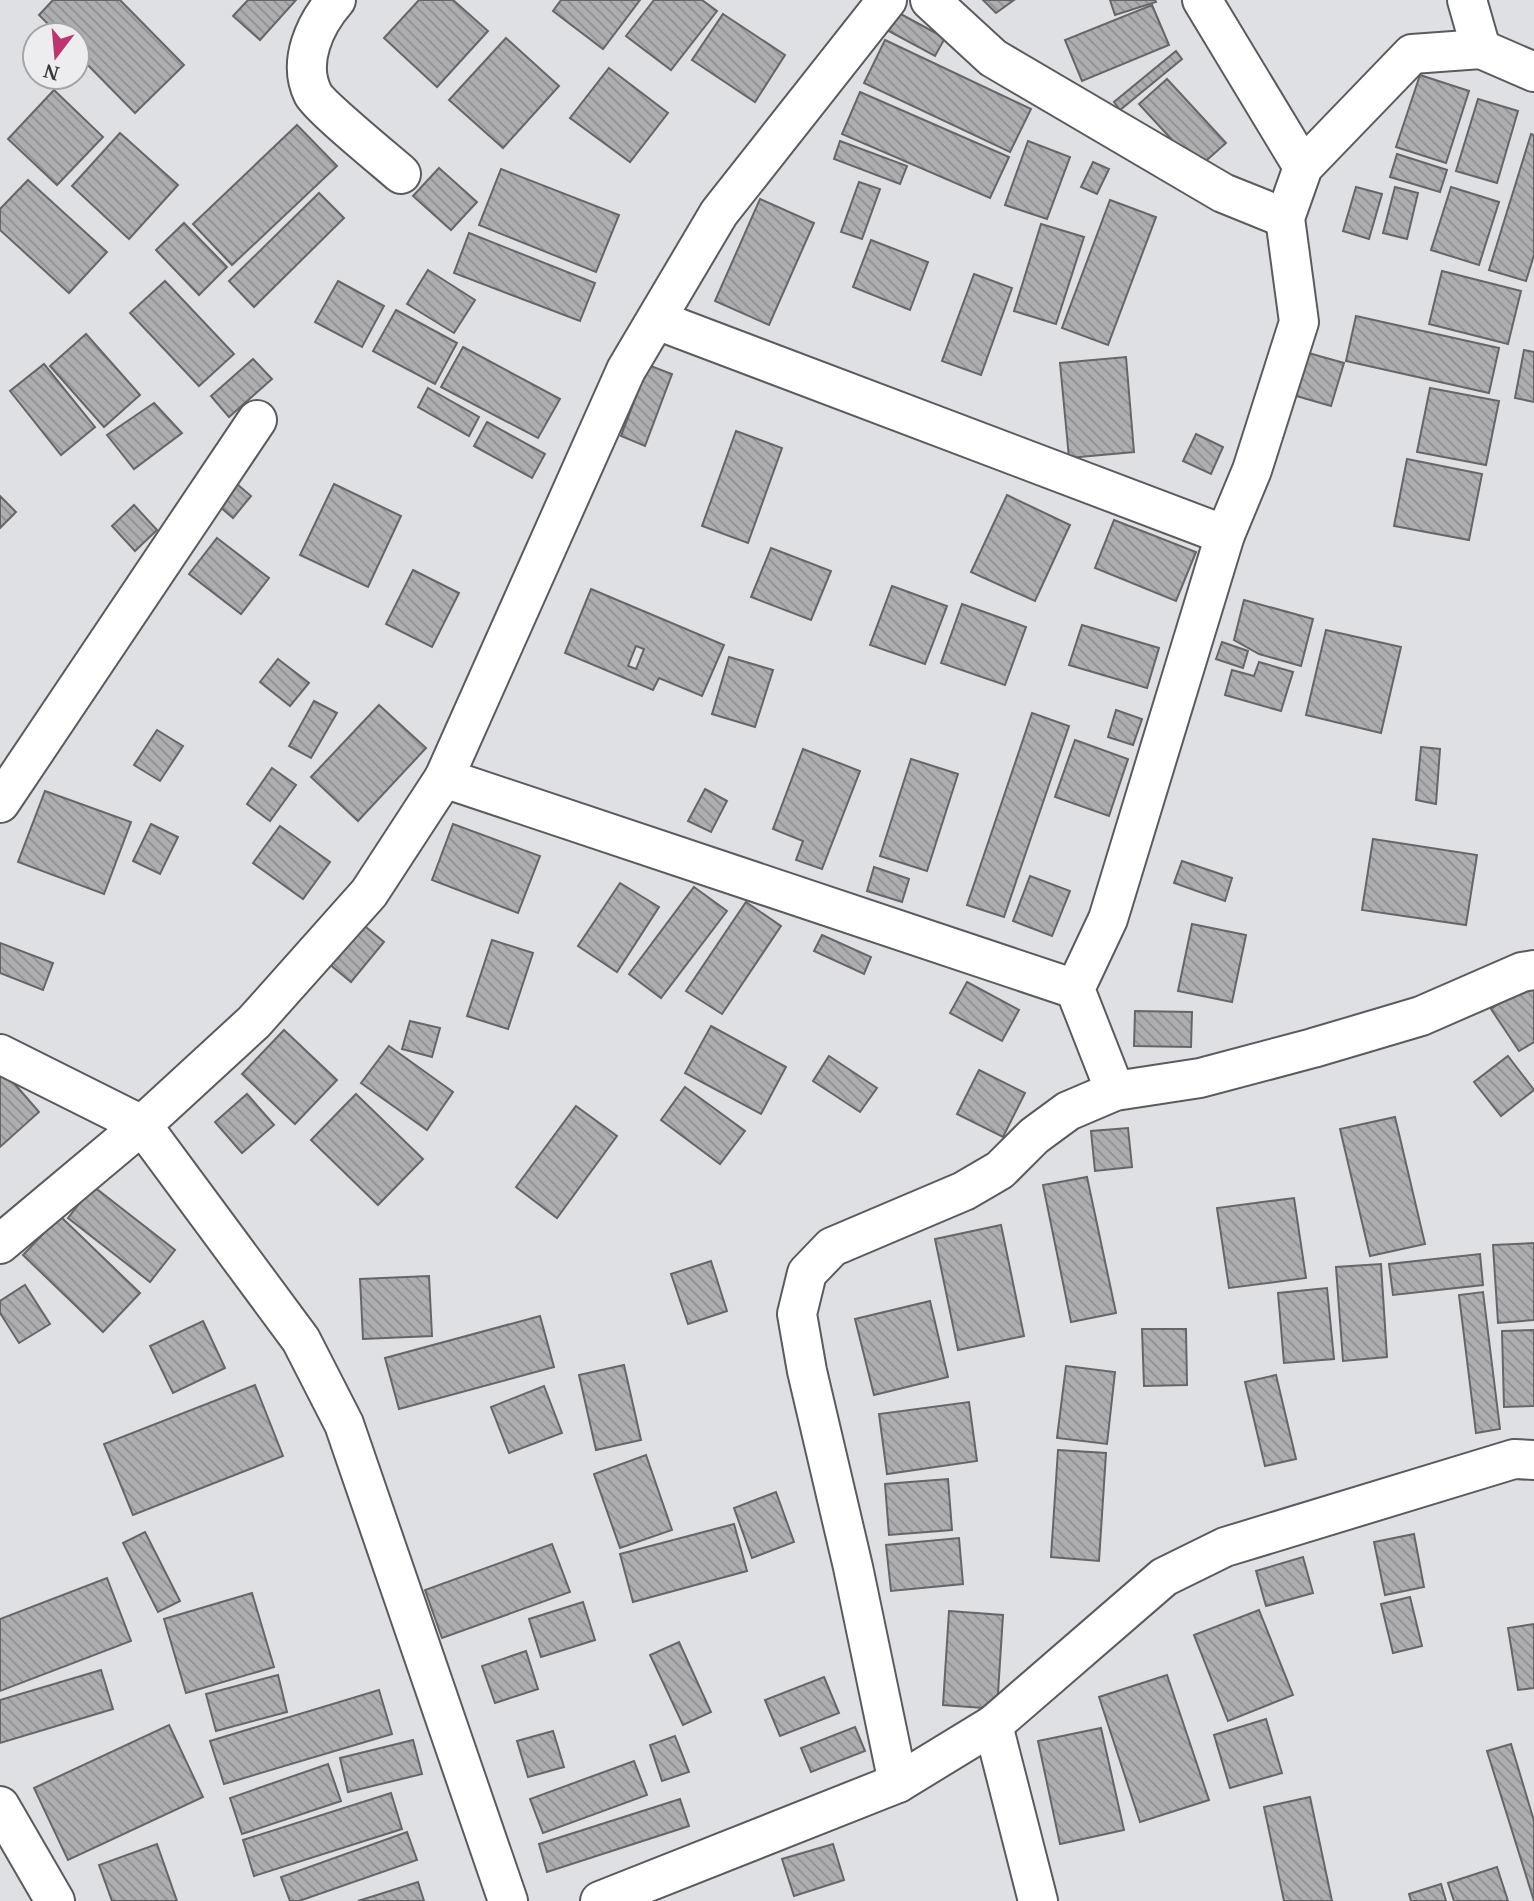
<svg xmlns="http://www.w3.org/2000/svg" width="1534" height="1901" font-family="'Noto Serif',serif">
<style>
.building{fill:url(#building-back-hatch);stroke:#666669;stroke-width:2;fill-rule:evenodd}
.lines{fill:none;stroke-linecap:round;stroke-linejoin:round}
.minor-casing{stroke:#5a5b5e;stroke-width:42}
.minor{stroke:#fff;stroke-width:38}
</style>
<defs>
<pattern id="building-back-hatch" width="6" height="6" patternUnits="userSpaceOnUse" patternTransform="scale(1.75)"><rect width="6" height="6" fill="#aeaeb1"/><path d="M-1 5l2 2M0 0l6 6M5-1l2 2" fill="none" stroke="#8f8f91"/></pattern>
</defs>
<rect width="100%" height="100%" fill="#dfe0e3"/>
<!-- building -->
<g class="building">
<polygon points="53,0 120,0 184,65 135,113 77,54 77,35 59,35 39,15"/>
<polygon points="248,0 296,0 260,40 233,16"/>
<polygon points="419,0 453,0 488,31 437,87 384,38"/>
<polygon points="561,0 640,0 603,49 553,11"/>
<polygon points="654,0 702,0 717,11 671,70 626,36"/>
<polygon points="983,0 1014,0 996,13"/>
<polygon points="1110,0 1155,0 1156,2 1115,15"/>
<polygon points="1152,5 1169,45 1082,81 1065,40"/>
<polygon points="897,12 945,38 935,56 887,30"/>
<polygon points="723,14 785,55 755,102 692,60"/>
<polygon points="506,38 559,86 503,148 449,100"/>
<polygon points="885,40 1031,109 1010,152 864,83"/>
<polygon points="1176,51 1182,59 1120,110 1114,102"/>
<polygon points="609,68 668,113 630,162 570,118"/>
<polygon points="1420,75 1469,91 1446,163 1396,147"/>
<polygon points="1167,79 1226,143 1198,168 1139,104"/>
<polygon points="54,90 103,137 57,185 8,139"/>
<polygon points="860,92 1009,157 990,198 842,134"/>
<polygon points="1478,99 1518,111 1497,183 1456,171"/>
<polygon points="297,125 337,166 232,265 193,224"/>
<polygon points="120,133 178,185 129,239 72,186"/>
<polygon points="1531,134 1534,135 1534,255 1526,281 1489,270"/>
<polygon points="840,141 907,166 900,184 834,159"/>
<polygon points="1028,141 1070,157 1047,219 1005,205"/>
<polygon points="1397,154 1447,170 1440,192 1390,177"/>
<polygon points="1093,162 1109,169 1097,194 1081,187"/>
<polygon points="439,168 477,202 451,230 413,196"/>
<polygon points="501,169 619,215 596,272 479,225"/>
<polygon points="28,180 107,252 69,293 0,230 0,209"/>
<polygon points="859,182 880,189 862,239 841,232"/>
<polygon points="1356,187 1382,194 1369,239 1343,231"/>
<polygon points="1395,187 1418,193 1407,239 1383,233"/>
<polygon points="1451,187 1499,202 1479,265 1431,250"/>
<polygon points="319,193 344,218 254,307 229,281"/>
<polygon points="760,199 814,223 769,325 715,301"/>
<polygon points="1110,200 1156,217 1108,345 1062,328"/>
<polygon points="184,223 227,267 199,295 156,250"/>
<polygon points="1041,224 1084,237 1056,324 1014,311"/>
<polygon points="469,233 595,283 580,321 454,273"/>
<polygon points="871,240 928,262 910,310 853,287"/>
<polygon points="428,270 475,300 454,333 407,304"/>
<polygon points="1442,271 1521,291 1508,344 1429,324"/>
<polygon points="974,274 1012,288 981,375 942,361"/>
<polygon points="165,281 234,354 199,386 130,313"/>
<polygon points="338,281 384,306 362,347 315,322"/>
<polygon points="396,310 457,343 435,384 373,351"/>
<polygon points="1356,316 1499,348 1489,393 1346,361"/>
<polygon points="86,334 140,395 104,427 50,366"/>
<polygon points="463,347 560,399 538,438 441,387"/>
<polygon points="1524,350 1534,352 1534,402 1515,398"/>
<polygon points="1305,352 1344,363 1331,406 1293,395"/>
<polygon points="1126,357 1134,452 1069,458 1060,363"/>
<polygon points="253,359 272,379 229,417 211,396"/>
<polygon points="44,364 95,427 61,455 10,391"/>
<polygon points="648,365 672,374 645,446 621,436"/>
<polygon points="428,388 479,417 469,436 418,407"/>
<polygon points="1430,388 1499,401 1486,465 1417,452"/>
<polygon points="154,403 182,433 134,469 107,435"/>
<polygon points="487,422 545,454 532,478 474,446"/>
<polygon points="736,431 782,448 748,543 702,526"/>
<polygon points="1196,434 1223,447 1211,474 1183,461"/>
<polygon points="1407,459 1482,474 1469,540 1394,526"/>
<polygon points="237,484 251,496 233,518 219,506"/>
<polygon points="334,484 401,516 368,587 300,555"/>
<polygon points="1007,495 1070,525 1035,601 971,572"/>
<polygon points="0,496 16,512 0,528"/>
<polygon points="134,505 157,530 135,551 112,526"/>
<polygon points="1114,520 1196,552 1176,601 1095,568"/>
<polygon points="217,538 269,578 241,614 189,574"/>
<polygon points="771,548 831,571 811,620 751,597"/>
<polygon points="413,570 459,593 432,647 386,624"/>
<polygon points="892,586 947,606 925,664 870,645"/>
<path d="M591 589 724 645 702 696 659 678 653 690 565 653ZM636 646 644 649 636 669 628 666Z"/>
<polygon points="1244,600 1313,619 1301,666 1259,654 1234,640"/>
<polygon points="962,604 1026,627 1005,685 941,663"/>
<polygon points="1082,625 1159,648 1147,688 1069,665"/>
<polygon points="1326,630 1401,647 1381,733 1306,715"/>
<polygon points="1222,642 1248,651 1243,668 1216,659"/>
<polygon points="729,657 773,670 755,727 712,714"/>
<polygon points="278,659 309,683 290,706 260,682"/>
<polygon points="1259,662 1293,672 1281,711 1225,695 1232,670 1254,676"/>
<polygon points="314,701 337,713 311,758 289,746"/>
<polygon points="379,705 426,748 358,821 311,777"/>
<polygon points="1116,710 1142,719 1133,745 1108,737"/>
<polygon points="1032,713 1069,726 1004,917 967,905"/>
<polygon points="157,730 183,746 160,781 134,765"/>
<polygon points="1075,740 1128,759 1109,816 1055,797"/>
<polygon points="1421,747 1440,749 1436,804 1416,800"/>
<polygon points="803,749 860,771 822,869 796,860 803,841 773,829"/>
<polygon points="911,759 958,774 927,871 880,856"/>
<polygon points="272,768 296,785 270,821 247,804"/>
<polygon points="705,789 727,801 711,832 688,821"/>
<polygon points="45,791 131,822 104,894 18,862"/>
<polygon points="151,824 178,837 160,874 133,861"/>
<polygon points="453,824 540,856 518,913 432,880"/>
<polygon points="280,826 330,862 303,899 253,863"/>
<polygon points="1373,839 1477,855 1466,925 1362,910"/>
<polygon points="1182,861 1232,878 1225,901 1174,883"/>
<polygon points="874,867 909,879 902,902 867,891"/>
<polygon points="1030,876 1070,891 1052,936 1013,921"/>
<polygon points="620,883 659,907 617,972 578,946"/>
<polygon points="694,887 727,911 661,998 629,974"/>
<polygon points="746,902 781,926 722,1014 686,991"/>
<polygon points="361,923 384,942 351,982 328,963"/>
<polygon points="1192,924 1246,935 1232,1002 1178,991"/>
<polygon points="822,935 871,957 864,974 814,951"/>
<polygon points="492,940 533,953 508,1029 467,1016"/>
<polygon points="0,943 53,963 43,990 0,973"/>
<polygon points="967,982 1019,1010 1002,1041 950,1013"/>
<polygon points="1529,983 1534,990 1534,1042 1519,1051 1491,1009"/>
<polygon points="1135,1011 1192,1012 1191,1047 1134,1046"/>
<polygon points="410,1021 440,1028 432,1057 402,1049"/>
<polygon points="711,1026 786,1067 761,1114 685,1073"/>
<polygon points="284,1030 337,1080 295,1124 242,1074"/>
<polygon points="389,1046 453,1092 427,1130 361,1083"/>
<polygon points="829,1056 877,1088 860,1112 813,1081"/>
<polygon points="1508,1056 1534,1090 1501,1116 1474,1082"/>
<polygon points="0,1067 39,1112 0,1147"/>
<polygon points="979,1070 1025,1093 1003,1137 957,1114"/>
<polygon points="685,1087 745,1131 720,1164 661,1120"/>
<polygon points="247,1094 274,1125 242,1153 215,1122"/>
<polygon points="356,1094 423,1159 378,1205 311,1140"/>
<polygon points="576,1106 617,1136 557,1218 516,1187"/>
<polygon points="1395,1117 1425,1244 1370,1256 1340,1129"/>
<polygon points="1128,1128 1132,1167 1095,1171 1091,1131"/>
<polygon points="1087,1177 1116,1313 1071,1322 1043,1185"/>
<polygon points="93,1186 175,1250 150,1282 68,1218"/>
<polygon points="1294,1198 1306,1278 1229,1288 1217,1208"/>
<polygon points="60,1216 140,1293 103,1332 23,1255"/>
<polygon points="1001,1225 1024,1336 958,1350 935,1239"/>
<polygon points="1534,1243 1534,1320 1498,1323 1493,1245"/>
<polygon points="1480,1254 1483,1285 1393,1295 1389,1264"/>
<polygon points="711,1261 727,1311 688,1324 671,1274"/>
<polygon points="1381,1264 1387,1357 1343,1361 1336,1267"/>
<polygon points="429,1276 432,1336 363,1339 360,1279"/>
<polygon points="25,1285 50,1324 19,1343 0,1313 0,1301"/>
<polygon points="1327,1288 1334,1359 1284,1363 1278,1293"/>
<polygon points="1483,1292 1500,1429 1476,1433 1459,1295"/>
<polygon points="930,1301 948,1377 874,1395 855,1319"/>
<polygon points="540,1316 554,1367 399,1409 385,1358"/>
<polygon points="203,1321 225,1368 173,1393 150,1346"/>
<polygon points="1142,1329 1186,1329 1187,1385 1144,1386"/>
<polygon points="1534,1330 1534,1406 1504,1407 1502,1331"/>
<polygon points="624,1365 641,1440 596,1450 579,1375"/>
<polygon points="1066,1366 1115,1372 1107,1444 1057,1438"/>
<polygon points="1276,1375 1296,1459 1265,1466 1245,1382"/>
<polygon points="255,1385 283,1456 133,1515 104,1444"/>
<polygon points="544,1386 562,1433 509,1453 491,1407"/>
<polygon points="969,1402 977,1461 887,1474 879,1414"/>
<polygon points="1058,1450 1106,1453 1099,1561 1051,1557"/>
<polygon points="646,1455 672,1530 620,1548 594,1474"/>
<polygon points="948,1479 952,1530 889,1535 885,1484"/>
<polygon points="776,1492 794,1542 752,1558 734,1508"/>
<polygon points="734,1524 747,1571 633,1602 620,1554"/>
<polygon points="145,1532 180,1601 158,1612 123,1543"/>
<polygon points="1414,1534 1424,1587 1385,1595 1374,1542"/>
<polygon points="959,1538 963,1584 891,1591 886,1545"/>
<polygon points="552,1544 570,1592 442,1638 425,1590"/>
<polygon points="1303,1557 1313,1593 1266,1606 1256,1571"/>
<polygon points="107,1578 131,1641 0,1691 0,1619"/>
<polygon points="252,1593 274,1667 186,1693 164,1619"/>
<polygon points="1410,1597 1422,1646 1393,1653 1381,1604"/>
<polygon points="583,1602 595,1640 541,1657 529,1619"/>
<polygon points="1259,1610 1293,1695 1228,1721 1194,1635"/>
<polygon points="949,1611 1003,1615 997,1709 943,1705"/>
<polygon points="1534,1624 1534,1688 1518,1690 1508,1628"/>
<polygon points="679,1642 711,1712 683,1725 650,1655"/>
<polygon points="526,1651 538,1689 495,1703 482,1666"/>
<polygon points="101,1670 113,1709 0,1743 0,1700"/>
<polygon points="278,1675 287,1712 216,1731 206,1694"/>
<polygon points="1167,1675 1209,1800 1140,1822 1099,1697"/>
<polygon points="824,1677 839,1713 780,1736 765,1700"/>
<polygon points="379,1690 392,1734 224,1784 210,1741"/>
<polygon points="1266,1719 1282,1773 1230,1788 1214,1735"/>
<polygon points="169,1725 203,1797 68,1860 34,1788"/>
<polygon points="855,1727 865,1751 811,1772 801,1748"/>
<polygon points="1101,1728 1124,1830 1060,1844 1038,1741"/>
<polygon points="553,1731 564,1767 528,1777 517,1741"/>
<polygon points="675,1736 689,1772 662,1781 650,1745"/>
<polygon points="413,1740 422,1774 348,1792 340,1758"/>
<polygon points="1511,1744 1534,1821 1534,1901 1487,1751"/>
<polygon points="634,1761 647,1795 543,1833 530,1799"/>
<polygon points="328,1764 341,1801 242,1834 230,1798"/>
<polygon points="391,1793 402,1829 254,1876 243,1840"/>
<polygon points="1310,1797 1332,1901 1284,1901 1264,1807"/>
<polygon points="680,1799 689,1826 547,1872 539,1844"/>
<polygon points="407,1832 417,1860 299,1901 290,1901 281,1877"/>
<polygon points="157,1844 177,1901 112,1901 99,1865"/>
<polygon points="833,1844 844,1880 794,1896 782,1859"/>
<polygon points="1497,1867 1508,1901 1454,1901 1448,1883"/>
<polygon points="418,1882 424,1901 358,1901"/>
<polygon points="1441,1884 1446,1901 1411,1901 1409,1894"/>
</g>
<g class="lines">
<defs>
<g id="minor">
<path d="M336 0C315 24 297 62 313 94 320 107 385 160 401 174"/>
<polyline points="930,0 993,58 1223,193 1285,218"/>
<polyline points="1202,0 1303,167"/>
<polyline points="1467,0 1481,49"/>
<polyline points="657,320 1225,535"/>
<polyline points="444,778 1075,989"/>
<polyline points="0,803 257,420"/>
<polyline points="0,1054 142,1125 301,1340 344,1424 508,1901"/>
<polyline points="1115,1091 1075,989 1108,919 1225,535 1252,470 1299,322 1285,218 1303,167 1412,54 1481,49 1534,72"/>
<polyline points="0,1244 142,1125 254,1022 369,893 444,778 626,370 719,213 887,0"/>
<polyline points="993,1725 1038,1901"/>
<polyline points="898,1783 853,1567 807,1371 797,1314 807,1273 832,1247 964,1191 1000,1170 1034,1136 1068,1111 1115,1091 1200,1078 1313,1048 1421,1016 1522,972 1534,970"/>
<polyline points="0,1806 55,1901"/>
<polyline points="600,1901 898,1783 993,1725 1164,1577 1225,1547 1514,1459 1534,1460"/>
</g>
</defs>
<!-- minor casing -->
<use href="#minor" class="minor-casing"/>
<!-- minor -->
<use href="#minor" class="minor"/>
</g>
<!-- north arrow -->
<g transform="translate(56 56) rotate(196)"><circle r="33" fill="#ededf0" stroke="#a5a5a7" stroke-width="2"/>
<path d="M0-5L12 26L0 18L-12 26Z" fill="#bd3470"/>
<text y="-10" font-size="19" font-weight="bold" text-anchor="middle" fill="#39393a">N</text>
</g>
</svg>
